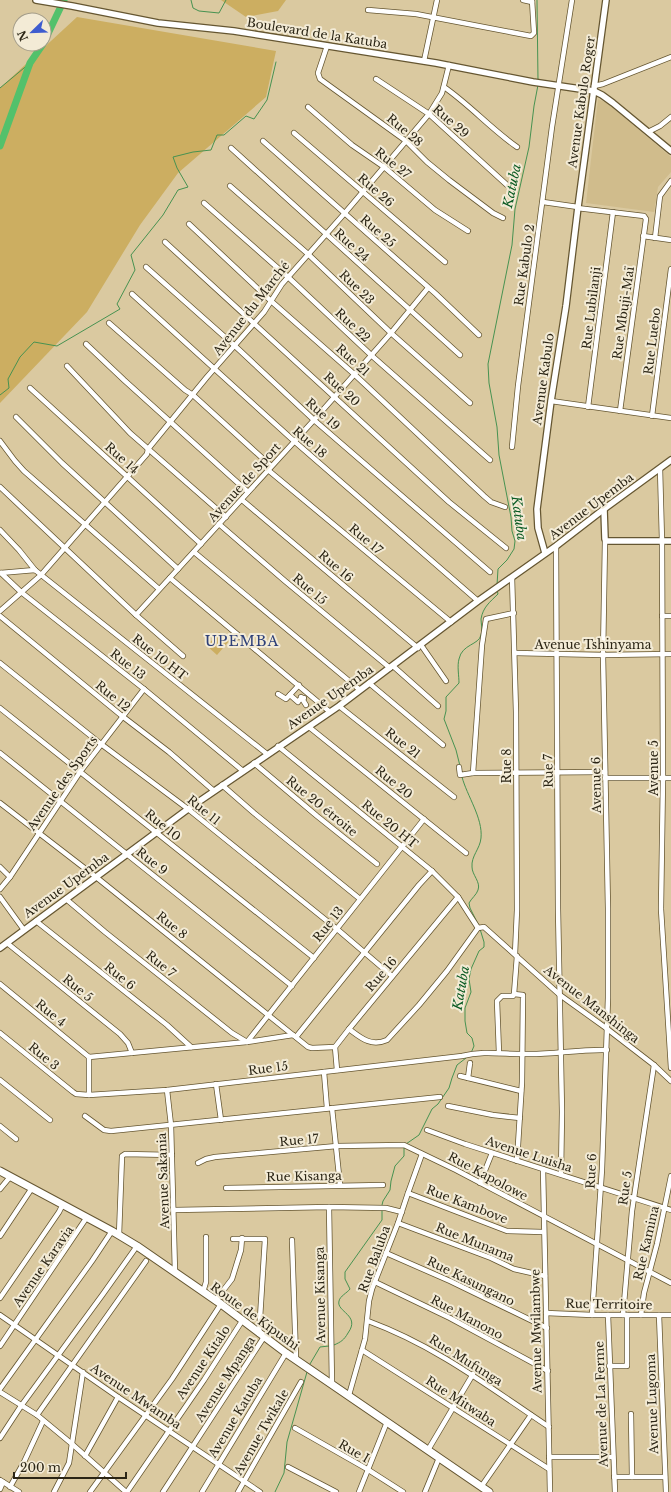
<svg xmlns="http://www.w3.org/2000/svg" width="671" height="1492" font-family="'Libre Baskerville',serif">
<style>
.built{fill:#d0bc8c}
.green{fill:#ccae61}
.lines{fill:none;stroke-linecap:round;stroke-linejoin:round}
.stream{stroke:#479251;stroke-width:1}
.river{stroke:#53c16b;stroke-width:7}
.minor-casing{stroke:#655631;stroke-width:6}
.tertiary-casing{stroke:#655631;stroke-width:8}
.trunk-casing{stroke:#655631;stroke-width:9}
.minor{stroke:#fff;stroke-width:4.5}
.tertiary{stroke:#fff;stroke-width:5.5}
.trunk{stroke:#fff;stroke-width:7}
.labels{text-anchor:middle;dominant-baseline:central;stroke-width:4;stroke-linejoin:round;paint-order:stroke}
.street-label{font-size:12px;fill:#2b2515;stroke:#f3ebd6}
.water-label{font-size:13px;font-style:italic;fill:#0b5b24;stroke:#f3ebd6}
.quarter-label{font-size:14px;letter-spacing:1px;fill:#2d3f78;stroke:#f3ebd6}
</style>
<rect width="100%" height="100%" fill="#dac9a0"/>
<!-- built -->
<polygon class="built" points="598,99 607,103 671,157 671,172 658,187 654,212 586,203"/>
<!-- green -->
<g class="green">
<polygon points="221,0 286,0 278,11 246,17"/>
<polygon points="77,17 276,51 266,97 178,173 140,225 87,312 0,403 0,88"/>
<polygon points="219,632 229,641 217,655 207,646"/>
</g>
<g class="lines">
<!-- stream -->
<g class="stream">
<polyline points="191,0 193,8 199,11 219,13 226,0"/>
<polyline points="537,0 538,80"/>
<polyline points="0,88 30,63"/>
<polyline points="0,395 9,388 8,379 20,357 34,342 57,346 120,309 117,304 135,270 131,255 163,215 178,190 188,187 177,168 173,157 193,152 211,150 217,135 224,135 246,116 254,119 267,100 276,62"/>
<polyline points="497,585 498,569 507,560 514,549 515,541 512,531 511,517 499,455 497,427 489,383 488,364 512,245 515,209 529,147 534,106 538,85"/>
<path d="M460 766 456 750 444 719 446 711V697L459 683C459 676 457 666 459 659 462 644 479 645 481 635 483 630 481 624 481 619 483 607 490 602 498 594L497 590"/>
<path d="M462 777C467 796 483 818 481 838 480 849 471 856 472 867 472 875 481 882 478 890 477 894 471 899 469 903L470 908 479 926"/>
<polyline points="471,1053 474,1046 472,1038 467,1033 465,1021 465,1008 471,992 469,979 471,969 479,951 484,947 484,942 480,929"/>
<polyline points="406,1144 419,1135 432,1109 438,1104 449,1088 452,1078 457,1065 466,1058"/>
<polyline points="382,1205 383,1201 390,1190 391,1181 395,1166 404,1156 404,1147"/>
<path d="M334 1345C341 1342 344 1340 348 1333 361 1315 336 1312 339 1301 340 1296 347 1293 350 1289L345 1279V1272L382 1220V1210"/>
<polyline points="310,1364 320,1347 329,1346"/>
<polyline points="275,1492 284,1473 287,1442 307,1372"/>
</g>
<!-- river -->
<g class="river">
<polyline points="44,42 64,0"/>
<polyline points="0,146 30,63 43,44"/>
</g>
<defs>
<g id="minor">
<polyline points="523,0 532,2"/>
<polyline points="368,10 416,14 531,36 534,33 532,0"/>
<polyline points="327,46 318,73 320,79 406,141 427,162 449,180 493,213 503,218"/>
<polyline points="424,61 437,0"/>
<polyline points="376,79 429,114 507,185"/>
<polyline points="594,86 603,84 671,57"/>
<path d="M444 87C470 105 491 129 517 147"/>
<polyline points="308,107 352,145 384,167 435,210 468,231"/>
<polyline points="648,132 660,126 671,117"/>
<polyline points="294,133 445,262"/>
<polyline points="263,141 436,294 479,335"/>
<polyline points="231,148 460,355"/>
<polyline points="230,186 308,254 391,333 470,403"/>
<polyline points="543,202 578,207"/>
<polyline points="204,203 288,277 371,355 490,460"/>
<polyline points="577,208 644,216 646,219 620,411"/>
<polyline points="189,224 271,301 354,374 484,496 491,502 505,507"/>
<polyline points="643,236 671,240"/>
<polyline points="655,238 660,196 671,181"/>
<polyline points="165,242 449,502 506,548"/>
<polyline points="146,267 235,346 314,420 490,572"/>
<polyline points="132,294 294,441 478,601"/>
<polyline points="109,323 185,390 193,395 271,466"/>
<polyline points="86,344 124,380 248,492"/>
<polyline points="67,366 130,433 226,517"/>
<polyline points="30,388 201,544"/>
<polyline points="551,401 671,418"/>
<polyline points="588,407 613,212"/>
<polyline points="652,416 671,269"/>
<polyline points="16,417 62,463 178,569"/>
<polyline points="0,441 15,461 24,471 159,589"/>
<polyline points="512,447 518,386 552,127 572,0"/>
<polyline points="660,468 662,541 663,778 661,909 671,1068"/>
<polyline points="268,470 451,622"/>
<polyline points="0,487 136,615 183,656"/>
<polyline points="242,500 418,648"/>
<polyline points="219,524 285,581 390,668"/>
<polyline points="0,530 19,550 35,570"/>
<polyline points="556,546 558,909 562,1112 561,1174"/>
<polyline points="194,552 360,690"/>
<polyline points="0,573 35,570 267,754"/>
<polyline points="1,573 21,592 144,689 243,771"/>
<polyline points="512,577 516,712 517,910 515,954"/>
<polyline points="170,578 330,712"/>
<polyline points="0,611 41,575 147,454 148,449 207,377 264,312 282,284 344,214 429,114 442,93 449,65"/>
<polyline points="136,615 314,420 391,333 428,288"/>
<polyline points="0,616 122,716 169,752 214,791"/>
<polyline points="662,616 671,616"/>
<polyline points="421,645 446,681"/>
<polyline points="515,653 603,655 671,654"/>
<polyline points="0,663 101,744 188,809 337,929 392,976"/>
<polyline points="393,666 438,706"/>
<polyline points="369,683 443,745"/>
<polyline points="278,694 286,699 299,685"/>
<polyline points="290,695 298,702 301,698 304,698"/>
<polyline points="301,697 306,705"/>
<polyline points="339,706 454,797"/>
<polyline points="0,708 314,958"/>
<polyline points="309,727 466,853"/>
<polyline points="278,746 432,871 458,897 478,928"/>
<polyline points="0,753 292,986"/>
<polyline points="254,763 317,816 377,864"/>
<polyline points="459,767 460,775 473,773 605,772"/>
<polyline points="473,773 482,645 486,619 514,613"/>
<polyline points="605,778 671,778"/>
<polyline points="222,785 254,813 360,899"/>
<polyline points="0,803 96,877 308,1047 312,1048 335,1047"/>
<polyline points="0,867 10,877"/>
<polyline points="0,889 10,877 80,772 144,689"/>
<polyline points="0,897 24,930"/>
<polyline points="66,899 105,932 232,1033 247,1042 424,819"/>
<polyline points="36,921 167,1025 191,1047"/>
<polyline points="7,943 120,1034 128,1043 132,1053"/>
<polyline points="0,984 89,1057"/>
<polyline points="514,994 517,956"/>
<path d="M349 1029C361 1038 371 1047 387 1040L419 1005 447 971 478 928 484 927 560 995 606 1028 654 1065 671 1081"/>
<path d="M0 1033 73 1092 76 1094 89 1095 167 1090 462 1056C485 1050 507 1055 530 1054 556 1054 581 1049 607 1050"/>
<polyline points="296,1037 419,885 432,871"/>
<polyline points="499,1053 497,1001 502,996 513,996 514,994 523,995 522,1082 517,1161"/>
<polyline points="89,1057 247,1042 293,1035"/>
<polyline points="337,1070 335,1047 349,1029 458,897"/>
<polyline points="324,1072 327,1108"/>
<polyline points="460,1076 521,1091"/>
<polyline points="468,1078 470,1063"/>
<polyline points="0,1080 50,1120"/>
<polyline points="216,1084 221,1120"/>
<polyline points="167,1090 171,1125 175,1272"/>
<polyline points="89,1095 89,1057"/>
<polyline points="448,1106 493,1115 520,1118"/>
<polyline points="332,1108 340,1185"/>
<polyline points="85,1116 104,1130 111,1131 440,1097"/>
<polyline points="0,1126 16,1139"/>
<polyline points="427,1130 465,1144 671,1210"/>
<polyline points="198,1163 206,1159 215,1157 337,1146 404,1145 456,1170 671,1283"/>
<polyline points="543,1169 550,1492"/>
<polyline points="480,1183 492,1153"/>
<polyline points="226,1188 383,1185"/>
<polyline points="0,1189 10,1177"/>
<polyline points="408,1193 507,1231 543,1232"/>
<polyline points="329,1207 332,1384"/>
<polyline points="174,1210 329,1207 386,1208 402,1212"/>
<polyline points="398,1223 491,1258 514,1269 545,1276"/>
<polyline points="119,1235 122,1156 125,1154 172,1155"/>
<polyline points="0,1236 32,1188"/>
<polyline points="233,1239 265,1239 259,1334"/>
<polyline points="292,1240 296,1359"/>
<polyline points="386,1253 450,1281 547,1328"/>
<polyline points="375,1282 450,1318 548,1371"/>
<polyline points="203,1292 206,1282 206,1237"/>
<polyline points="0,1298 59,1212 63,1204"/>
<polyline points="215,1301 232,1279 241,1250 242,1238"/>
<polyline points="546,1313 592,1315 671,1315"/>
<polyline points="0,1315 118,1397 260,1492"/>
<polyline points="592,1315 602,1169 608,998 608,908 603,655 605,541"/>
<polyline points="608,1315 615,1492"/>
<polyline points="623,1315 632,1211 654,1065"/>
<polyline points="641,1315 644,1293 657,1244 671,1176"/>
<polyline points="659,1315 666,1492"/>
<path d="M368 1321C436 1346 489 1387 549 1427"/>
<polyline points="0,1346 87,1217"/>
<polyline points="362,1350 549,1469"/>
<polyline points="609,1366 627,1366 627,1315"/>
<polyline points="0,1389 92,1261 112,1231"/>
<polyline points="0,1392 37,1415 72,1444 126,1492"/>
<polyline points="349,1395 365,1339 369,1301 372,1289 398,1223 408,1193 422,1154"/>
<polyline points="631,1414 632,1477"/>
<polyline points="37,1415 146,1261"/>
<polyline points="295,1428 367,1469 403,1492"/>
<polyline points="0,1438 21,1406 103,1294 137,1246"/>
<polyline points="428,1450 473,1374"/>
<polyline points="85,1456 118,1397"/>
<polyline points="549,1457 613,1457"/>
<polyline points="288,1467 336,1492"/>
<polyline points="614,1477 665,1477"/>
<polyline points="0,1480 19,1492"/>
<polyline points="10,1487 24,1462 43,1421"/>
<polyline points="481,1487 531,1415"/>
<polyline points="0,1489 3,1482"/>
<polyline points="54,1492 69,1463 83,1372"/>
<polyline points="90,1492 172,1379 221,1304"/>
<polyline points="127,1492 204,1380 242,1321"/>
<polyline points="163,1492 264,1337"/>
<polyline points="202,1492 286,1353"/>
<polyline points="238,1492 301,1382"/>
<polyline points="359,1492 387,1422"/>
<polyline points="425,1492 439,1458"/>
</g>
<g id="tertiary">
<polyline points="36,0 72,6 158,23 234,31 436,63 533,82 594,91 602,95 613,103 671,151"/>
<polyline points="604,509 605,539 606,541 671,541"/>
<polyline points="545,553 538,528 537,509 551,401 566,306 578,207 606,0"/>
<polyline points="0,948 188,809 339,706 478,601 556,546 604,509 671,460"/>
</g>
<polyline id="trunk" points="0,1171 112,1231 137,1246 221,1304 286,1353 489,1492"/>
</defs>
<!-- minor casing -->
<use href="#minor" class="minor-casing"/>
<!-- tertiary casing -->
<use href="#tertiary" class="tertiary-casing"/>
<!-- trunk casing -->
<use href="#trunk" class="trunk-casing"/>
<!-- minor -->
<use href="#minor" class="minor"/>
<!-- tertiary -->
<use href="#tertiary" class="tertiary"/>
<!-- trunk -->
<use href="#trunk" class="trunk"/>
</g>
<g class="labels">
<!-- street labels -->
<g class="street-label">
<text transform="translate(317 33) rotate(9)">Boulevard de la Katuba</text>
<text transform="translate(581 102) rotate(-82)">Avenue Kabulo Roger</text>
<text transform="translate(451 121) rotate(41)">Rue 29</text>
<text transform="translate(405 130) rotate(40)">Rue 28</text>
<text transform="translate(393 163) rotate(38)">Rue 27</text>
<text transform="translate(376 190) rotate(41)">Rue 26</text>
<text transform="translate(378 231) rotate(41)">Rue 25</text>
<text transform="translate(352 245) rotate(42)">Rue 24</text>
<text transform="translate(524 265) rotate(-82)">Rue Kabulo 2</text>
<text transform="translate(357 287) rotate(44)">Rue 23</text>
<text transform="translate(251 308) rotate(-52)">Avenue du Marché</text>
<text transform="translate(591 308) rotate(-83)">Rue Lubilanji</text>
<text transform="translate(623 313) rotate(-82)">Rue Mbuji-Maï</text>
<text transform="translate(353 325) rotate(43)">Rue 22</text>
<text transform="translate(652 341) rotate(-83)">Rue Luebo</text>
<text transform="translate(353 360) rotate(42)">Rue 21</text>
<text transform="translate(543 379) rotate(-82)">Avenue Kabulo</text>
<text transform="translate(342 389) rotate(42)">Rue 20</text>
<text transform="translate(323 414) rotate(42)">Rue 19</text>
<text transform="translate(310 442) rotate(41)">Rue 18</text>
<text transform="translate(122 458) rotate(42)">Rue 14</text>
<text transform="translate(244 482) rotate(-48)">Avenue de Sport</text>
<text transform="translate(591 506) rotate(-37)">Avenue Upemba</text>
<text transform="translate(366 539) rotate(40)">Rue 17</text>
<text transform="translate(336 566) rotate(40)">Rue 16</text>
<text transform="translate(310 589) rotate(40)">Rue 15</text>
<text x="593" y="644">Avenue Tshinyama</text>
<text transform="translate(160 657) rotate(38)">Rue 10 HT</text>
<text transform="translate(128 664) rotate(38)">Rue 13</text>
<text transform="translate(113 696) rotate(39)">Rue 12</text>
<text transform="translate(330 697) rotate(-35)">Avenue Upemba</text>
<text transform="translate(403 743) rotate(38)">Rue 21</text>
<text transform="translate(506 766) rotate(-90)">Rue 8</text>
<text transform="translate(653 768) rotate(-90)">Avenue 5</text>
<text transform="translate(548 771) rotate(-91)">Rue 7</text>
<text transform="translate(394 782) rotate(39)">Rue 20</text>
<text transform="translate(62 783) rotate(-55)">Avenue des Sports</text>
<text transform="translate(596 785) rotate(-91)">Avenue 6</text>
<text transform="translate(322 806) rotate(39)">Rue 20 étroite</text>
<text transform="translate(204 810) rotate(39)">Rue 11</text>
<text transform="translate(390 824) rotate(39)">Rue 20 HT</text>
<text transform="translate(163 825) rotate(39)">Rue 10</text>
<text transform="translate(152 861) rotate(38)">Rue 9</text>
<text transform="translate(66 885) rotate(-36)">Avenue Upemba</text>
<text transform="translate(328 924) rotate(-52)">Rue 13</text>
<text transform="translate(172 925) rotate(39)">Rue 8</text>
<text transform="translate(161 964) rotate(39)">Rue 7</text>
<text transform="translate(381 974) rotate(-50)">Rue 16</text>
<text transform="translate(120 976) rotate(39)">Rue 6</text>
<text transform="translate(78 988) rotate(39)">Rue 5</text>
<text transform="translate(592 1004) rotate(38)">Avenue Manshinga</text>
<text transform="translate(51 1013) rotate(39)">Rue 4</text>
<text transform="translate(44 1056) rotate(39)">Rue 3</text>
<text transform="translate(268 1068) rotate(-7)">Rue 15</text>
<text transform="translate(299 1140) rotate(-5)">Rue 17</text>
<text transform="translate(529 1154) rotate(18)">Avenue Luisha</text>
<text transform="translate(591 1171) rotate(-87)">Rue 6</text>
<text transform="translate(304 1176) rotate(-1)">Rue Kisanga</text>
<text transform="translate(488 1176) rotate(28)">Rue Kapolowe</text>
<text transform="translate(163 1181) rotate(-92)">Avenue Sakania</text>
<text transform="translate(625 1188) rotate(-82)">Rue 5</text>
<text transform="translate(467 1204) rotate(21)">Rue Kambove</text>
<text transform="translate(475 1242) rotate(22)">Rue Munama</text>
<text transform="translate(646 1243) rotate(-77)">Rue Kamina</text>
<text transform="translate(374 1259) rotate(-70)">Rue Baluba</text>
<text transform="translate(43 1266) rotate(-55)">Avenue Karavia</text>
<text transform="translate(471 1281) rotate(26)">Rue Kasungano</text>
<text transform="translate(320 1295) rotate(-91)">Avenue Kisanga</text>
<text transform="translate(609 1304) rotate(1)">Rue Territoire</text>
<text transform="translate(255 1316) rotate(36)">Route de Kipushi</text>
<text transform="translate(467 1317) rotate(28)">Rue Manono</text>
<text transform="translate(536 1331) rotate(-91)">Avenue Mwilambwe</text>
<text transform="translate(466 1360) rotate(32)">Rue Mufunga</text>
<text transform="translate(203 1362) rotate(-56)">Avenue Kitalo</text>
<text transform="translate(225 1379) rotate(-57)">Avenue Mpanga</text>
<text transform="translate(136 1396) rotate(34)">Avenue Mwamba</text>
<text transform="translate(461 1401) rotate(33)">Rue Mitwaba</text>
<text transform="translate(601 1404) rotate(-92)">Avenue de La Ferme</text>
<text transform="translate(652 1404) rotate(-92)">Avenue Lugoma</text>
<text transform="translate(235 1417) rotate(-59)">Avenue Katuba</text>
<text transform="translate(261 1432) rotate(-60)">Avenue Twikale</text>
<text transform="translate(354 1451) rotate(30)">Rue I</text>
</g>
<!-- water labels -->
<g class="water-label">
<text transform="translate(512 186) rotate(-78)">Katuba</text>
<text transform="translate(519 518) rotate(82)">Katuba</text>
<text transform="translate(461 988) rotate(-80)">Katuba</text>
</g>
<!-- quarter labels -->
<g class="quarter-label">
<text x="242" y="641">UPEMBA</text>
</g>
</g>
<!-- north arrow -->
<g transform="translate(32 32) rotate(247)"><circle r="19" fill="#f3ebd6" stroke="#a39c89"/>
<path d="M0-3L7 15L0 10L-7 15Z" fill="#3e5ccf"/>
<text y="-6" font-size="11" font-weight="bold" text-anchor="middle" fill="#2b2515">N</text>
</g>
<!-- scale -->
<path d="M14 1472v6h112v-6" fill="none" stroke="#2b2515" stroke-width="2"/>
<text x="20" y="1472" font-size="12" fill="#2b2515" stroke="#f3ebd6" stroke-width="3" paint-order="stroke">200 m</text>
</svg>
